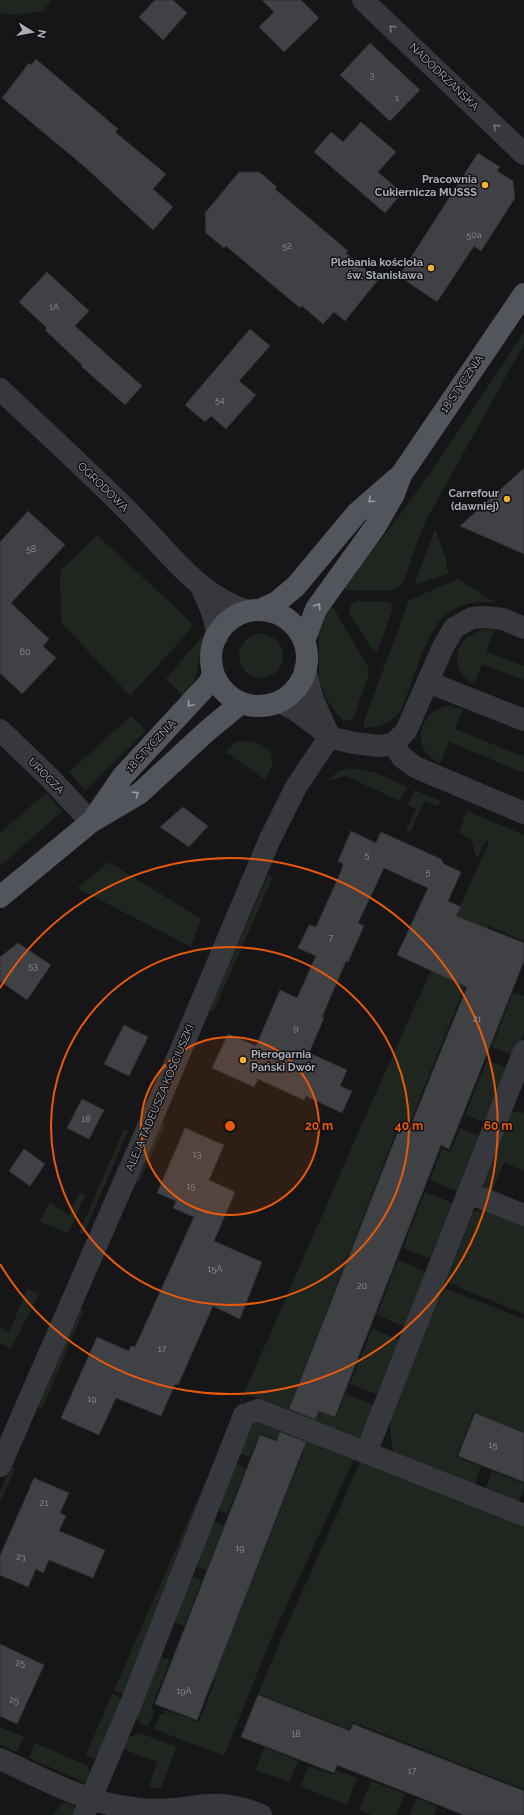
<svg xmlns="http://www.w3.org/2000/svg" width="524" height="1815" font-family="Raleway,sans-serif">
<style>
.green{fill:#1e261f}
.building{fill:#404145;stroke:#303034}
.lines{fill:none;stroke-linecap:round;stroke-linejoin:round}
.minor{stroke:#37383d;stroke-width:22}
.major{stroke:#53555c;stroke-width:22}
.oneway{stroke:#757881}
.oneway2{stroke:#979ba6}
.ring{fill:none;stroke:#e8590c;stroke-width:2}
.poi-dot{fill:#f2b134;stroke:#111113;stroke-width:1.5}
.labels{text-anchor:middle;dominant-baseline:central;stroke-width:3;stroke-linejoin:round;paint-order:stroke}
.number-label{font-size:9px;fill:#8e929b}
.street-label{font-size:11px;fill:#a8adb8;stroke:#111113}
.poi-label{font-size:11px;font-weight:bold;fill:#a8adb8;stroke:#111113;text-anchor:end}
.centre{fill:#e8590c;stroke:#111113;stroke-width:2}
.ring-label{font-size:12px;text-anchor:middle;font-weight:bold;fill:#e8590c;stroke:#111113;stroke-width:3;stroke-linejoin:round;paint-order:stroke}
</style>
<rect width="100%" height="100%" fill="#161618"/>
<!-- green -->
<g class="green">
<polygon points="0,0 52,0 42,12 9,15 0,13"/>
<polygon points="524,332 524,344 425,522 402,585 391,590 347,590 343,587 397,519 432,470"/>
<polygon points="435,529 446,559 448,574 414,585"/>
<polygon points="97,535 192,623 190,630 130,696 61,622 60,571"/>
<path d="M458 579 496 603C435 595 427 643 409 689 406 697 404 707 398 714 391 723 376 728 365 728L363 724 409 600Z"/>
<polygon points="358,601 390,602 393,608 377,652 373,650 349,613 351,604"/>
<polygon points="329,605 334,609 368,667 368,677 353,719 344,721 336,713 326,698 319,678 318,625"/>
<path d="M489 629 495 630 486 652 524 666V680L482 664 474 684C444 668 457 631 489 629Z"/>
<polygon points="205,633 195,680 185,698 166,679"/>
<circle cx="261" cy="656" r="22"/>
<path d="M447 706 463 709 455 729 524 757V773L449 742 440 763C410 750 417 713 447 706Z"/>
<polygon points="131,716 146,731 85,791 69,772"/>
<polygon points="248,741 260,744 271,753 273,764 265,780 226,752 236,742"/>
<polygon points="351,768 374,772 407,787 400,801 346,776 327,781 339,771"/>
<polygon points="414,790 441,801 438,806 424,801 411,831 406,831 416,809 408,805"/>
<polygon points="46,793 62,811 0,866 0,833"/>
<polygon points="467,811 524,835 524,941 489,926 407,1130 398,1127 288,1410 245,1394 125,1695 114,1690 373,1099 489,842 486,840 477,859 471,839 459,833"/>
<polygon points="109,862 201,919 191,947 77,888"/>
<polygon points="268,875 273,877 213,1012 209,1010"/>
<polygon points="513,992 524,996 524,1032 515,1056 492,1047"/>
<polygon points="487,1060 510,1069 488,1124 465,1115"/>
<polygon points="518,1111 524,1113 524,1171 504,1163 491,1194 485,1188 483,1180 509,1113"/>
<polygon points="161,1121 166,1123 139,1183 135,1181"/>
<polygon points="460,1128 483,1137 461,1193 430,1180 442,1149 450,1152"/>
<polygon points="124,1129 128,1131 84,1233 78,1235"/>
<polygon points="79,1192 85,1196 68,1233 40,1222 50,1202 69,1215"/>
<polygon points="425,1192 456,1204 434,1260 403,1248"/>
<polygon points="482,1209 524,1223 524,1314 446,1282 443,1278 472,1213"/>
<polygon points="398,1260 429,1273 408,1328 377,1315"/>
<polygon points="444,1288 524,1319 524,1432 474,1412 456,1457 481,1467 473,1488 394,1453 391,1439 390,1418 439,1289"/>
<polygon points="27,1289 39,1294 11,1349 0,1343 0,1327 9,1333"/>
<polygon points="80,1308 84,1310 42,1409 38,1407"/>
<polygon points="372,1329 403,1341 381,1396 350,1384"/>
<polygon points="345,1394 377,1406 360,1439 289,1412 292,1401 336,1418"/>
<polygon points="255,1419 355,1457 271,1639 224,1756 154,1729 160,1714 164,1715 165,1710 199,1722 216,1678 214,1677 304,1451 260,1433 249,1457 236,1452"/>
<polygon points="361,1460 524,1524 524,1789 353,1722 349,1729 258,1694 281,1639"/>
<polygon points="233,1463 246,1468 227,1514 214,1509"/>
<polygon points="11,1467 15,1469 0,1503 0,1491"/>
<polygon points="492,1471 524,1484 524,1489 517,1506 484,1493"/>
<polygon points="211,1520 224,1525 206,1570 192,1565"/>
<polygon points="188,1575 202,1580 184,1626 171,1621"/>
<polygon points="156,1655 170,1660 151,1709 154,1711 148,1727 141,1724 135,1718"/>
<polygon points="112,1694 124,1699 97,1760 86,1755"/>
<polygon points="0,1727 24,1737 17,1752 0,1745"/>
<polygon points="140,1733 176,1747 161,1788 149,1787 157,1762 120,1748 126,1739"/>
<polygon points="35,1743 86,1765 91,1772 88,1780 84,1782 29,1758"/>
<polygon points="264,1747 298,1761 289,1782 256,1770"/>
<polygon points="309,1766 334,1775 336,1770 357,1778 347,1805 300,1786"/>
<polygon points="371,1781 405,1794 396,1815 371,1815 359,1810"/>
<polygon points="416,1798 437,1806 434,1815 409,1815"/>
<polygon points="63,1802 74,1806 75,1815 53,1815"/>
</g>
<!-- building -->
<g class="building">
<polygon points="155,0 173,0 187,13 163,40 139,17"/>
<polygon points="262,0 301,0 319,18 284,52 259,27 274,12"/>
<polygon points="370,43 420,90 390,121 340,75"/>
<polygon points="36,59 118,129 115,132 166,174 153,189 173,207 153,230 85,167 2,98 29,63 31,65"/>
<polygon points="361,122 396,152 378,172 402,193 385,213 314,152 331,132 343,142"/>
<polygon points="478,153 500,167 497,171 513,181 515,198 481,251 474,246 437,302 399,276"/>
<polygon points="239,172 259,172 277,187 275,189 348,251 346,253 378,280 345,321 334,312 323,324 302,306 300,308 226,246 224,248 206,233 205,213"/>
<polygon points="47,272 89,311 75,326 142,386 125,405 81,366 82,365 45,330 47,328 19,302"/>
<polygon points="250,329 270,346 239,381 256,395 226,429 211,416 205,422 185,405"/>
<polygon points="524,468 524,554 460,526"/>
<polygon points="28,511 65,545 11,603 49,639 43,646 56,658 22,694 0,673 0,542"/>
<polygon points="183,807 208,826 189,847 160,827"/>
<polygon points="351,831 376,843 381,832 441,859 444,864 461,872 448,901 461,907 456,916 524,943 524,961 449,1149 441,1145 335,1417 319,1411 315,1419 289,1409 399,1129 408,1132 467,987 397,955 428,888 384,868 358,923 364,926 348,962 346,961 322,1017 324,1018 309,1053 347,1070 340,1086 352,1091 342,1113 306,1096 304,1100 258,1079 254,1087 212,1068 228,1034 256,1046 280,990 297,998 316,956 298,948 309,925 316,927 342,869 343,864 338,861"/>
<polygon points="18,943 51,965 27,1000 0,981 0,957"/>
<polygon points="124,1025 148,1037 129,1076 104,1064"/>
<polygon points="82,1099 104,1110 89,1139 67,1128"/>
<polygon points="185,1128 224,1145 209,1180 235,1192 214,1241 262,1262 240,1319 213,1306 178,1385 175,1384 161,1416 116,1398 99,1435 61,1418 97,1337 129,1351 131,1346 135,1347 194,1217 173,1208 176,1201 157,1193"/>
<polygon points="24,1149 45,1164 30,1186 9,1171"/>
<polygon points="475,1413 524,1433 524,1482 458,1456"/>
<polygon points="280,1432 306,1442 197,1720 155,1704 260,1435 277,1441"/>
<polygon points="34,1478 69,1493 60,1513 66,1516 59,1531 105,1550 93,1578 49,1560 43,1573 36,1569 28,1587 0,1575 0,1556"/>
<polygon points="0,1644 44,1665 17,1724 0,1716"/>
<polygon points="258,1695 350,1731 353,1724 524,1791 524,1815 464,1815 337,1765 334,1773 241,1737"/>
</g>
<g class="lines">
<!-- minor -->
<g class="minor">
<polyline points="363,0 524,154"/>
<path d="M0 389C43 430 88 471 130 513 166 549 198 596 248 611"/>
<path d="M202 588C209 604 216 619 217 637"/>
<polyline points="305,669 313,700 328,733"/>
<polyline points="428,682 524,720"/>
<polyline points="279,702 294,709 330,736 337,739 354,743 379,746 393,744 406,731 443,647 454,628 472,618 485,617 503,619 524,628"/>
<polyline points="0,730 50,778 91,822"/>
<polyline points="393,744 402,757 415,767 524,813"/>
<polyline points="469,1193 524,1215"/>
<polyline points="366,1453 524,1051"/>
<polyline points="0,1466 155,1111 270,839 296,787 330,736"/>
<path d="M0 1759C42 1778 87 1804 134 1808 147 1810 161 1810 174 1809 190 1808 207 1803 223 1805 236 1806 249 1810 261 1815"/>
<polyline points="84,1815 132,1701 244,1415 258,1410 524,1515"/>
</g>
<!-- major -->
<g class="major">
<circle cx="259" cy="658" r="48"/>
<polyline points="260,610 277,602 296,586 357,513 397,478"/>
<polyline points="304,641 316,609 375,527 394,494 401,475 524,294"/>
<polyline points="96,815 123,776 209,683 213,674"/>
<polyline points="0,897 91,822 140,793 207,731 241,703"/>
</g>
</g>
<!-- one-way arrows -->
<defs><path id="oneway-chevron" d="M-2-3.5L2.5 0L-2 3.5" fill="none" stroke-width="1.6" stroke-linecap="round" stroke-linejoin="round"/></defs>
<g class="oneway">
<use href="#oneway-chevron" transform="translate(392 28) rotate(-136)"/>
<use href="#oneway-chevron" transform="translate(496 127) rotate(-136)"/>
</g>
<g class="oneway2">
<use href="#oneway-chevron" transform="translate(371 500) rotate(138)"/>
<use href="#oneway-chevron" transform="translate(318 606) rotate(-58)"/>
<use href="#oneway-chevron" transform="translate(190 704) rotate(131)"/>
<use href="#oneway-chevron" transform="translate(136 794) rotate(-34)"/>
</g>
<!-- distance rings -->
<circle cx="230" cy="1126" r="89" fill="#e8590c" fill-opacity=".12"/>
<g class="ring">
<circle cx="230" cy="1126" r="89"/>
<circle cx="230" cy="1126" r="179"/>
<path d="M0 988A268 268 0 1 1 0 1264"/>
</g>
<!-- markers -->
<g class="poi-dot">
<circle cx="485" cy="185" r="4"/>
<circle cx="431" cy="268" r="4"/>
<circle cx="507" cy="499" r="4"/>
<circle cx="243" cy="1060" r="4"/>
</g>
<g class="labels">
<!-- number labels -->
<g class="number-label">
<text x="372" y="75">3</text>
<text x="397" y="98">1</text>
<text x="474" y="235">50a</text>
<text x="287" y="246">52</text>
<text x="54" y="307">1A</text>
<text x="220" y="400">54</text>
<text x="31" y="549">58</text>
<text x="25" y="652">60</text>
<text x="367" y="855">5</text>
<text x="428" y="872">5</text>
<text x="331" y="938">7</text>
<text x="33" y="966">53</text>
<text x="477" y="1019">21</text>
<text x="296" y="1028">9</text>
<text x="86" y="1119">18</text>
<text x="197" y="1154">13</text>
<text x="191" y="1186">15</text>
<text x="215" y="1269">15A</text>
<text x="362" y="1286">20</text>
<text x="162" y="1349">17</text>
<text x="92" y="1399">19</text>
<text x="493" y="1445">15</text>
<text x="44" y="1503">21</text>
<text x="240" y="1548">19</text>
<text x="21" y="1557">23</text>
<text x="20" y="1663">25</text>
<text x="184" y="1691">19A</text>
<text x="14" y="1700">25</text>
<text x="296" y="1734">18</text>
<text x="412" y="1771">17</text>
</g>
<!-- street labels -->
<g class="street-label">
<text transform="translate(444 77) rotate(44)">NADODRZAŃSKA</text>
<text transform="translate(462 384) rotate(-56)">18 STYCZNIA</text>
<text transform="translate(103 487) rotate(44)">OGRODOWA</text>
<text transform="translate(151 746) rotate(-47)">18 STYCZNIA</text>
<text transform="translate(46 776) rotate(45)">UROCZA</text>
<text transform="translate(160 1098) rotate(-67)">ALEJA TADEUSZA KOŚCIUSZKI</text>
</g>
<!-- poi labels -->
<g class="poi-label">
<text x="477" y="179">Pracownia<tspan x="477" dy="13">Cukiernicza MUSSS</tspan></text>
<text x="423" y="262">Plebania kościoła<tspan x="423" dy="13">św. Stanisława</tspan></text>
<text x="499" y="493">Carrefour<tspan x="499" dy="13">(dawniej)</tspan></text>
<text x="251" y="1054" text-anchor="start">Pierogarnia<tspan x="251" dy="13">Pański Dwór</tspan></text>
</g>
</g>
<circle cx="230" cy="1126" r="6" class="centre"/>
<g class="ring-label">
<text x="319" y="1130">20 m</text>
<text x="409" y="1130">40 m</text>
<text x="498" y="1130">60 m</text>
</g>
<!-- north arrow -->
<g transform="translate(32 32) rotate(101)" stroke="#111113" stroke-width="3" paint-order="stroke">
<path d="M0-3L7 15L0 10L-7 15Z" fill="#a8adb8"/>
<text y="-6" font-size="11" font-weight="bold" text-anchor="middle" fill="#a8adb8">N</text>
</g>
</svg>
